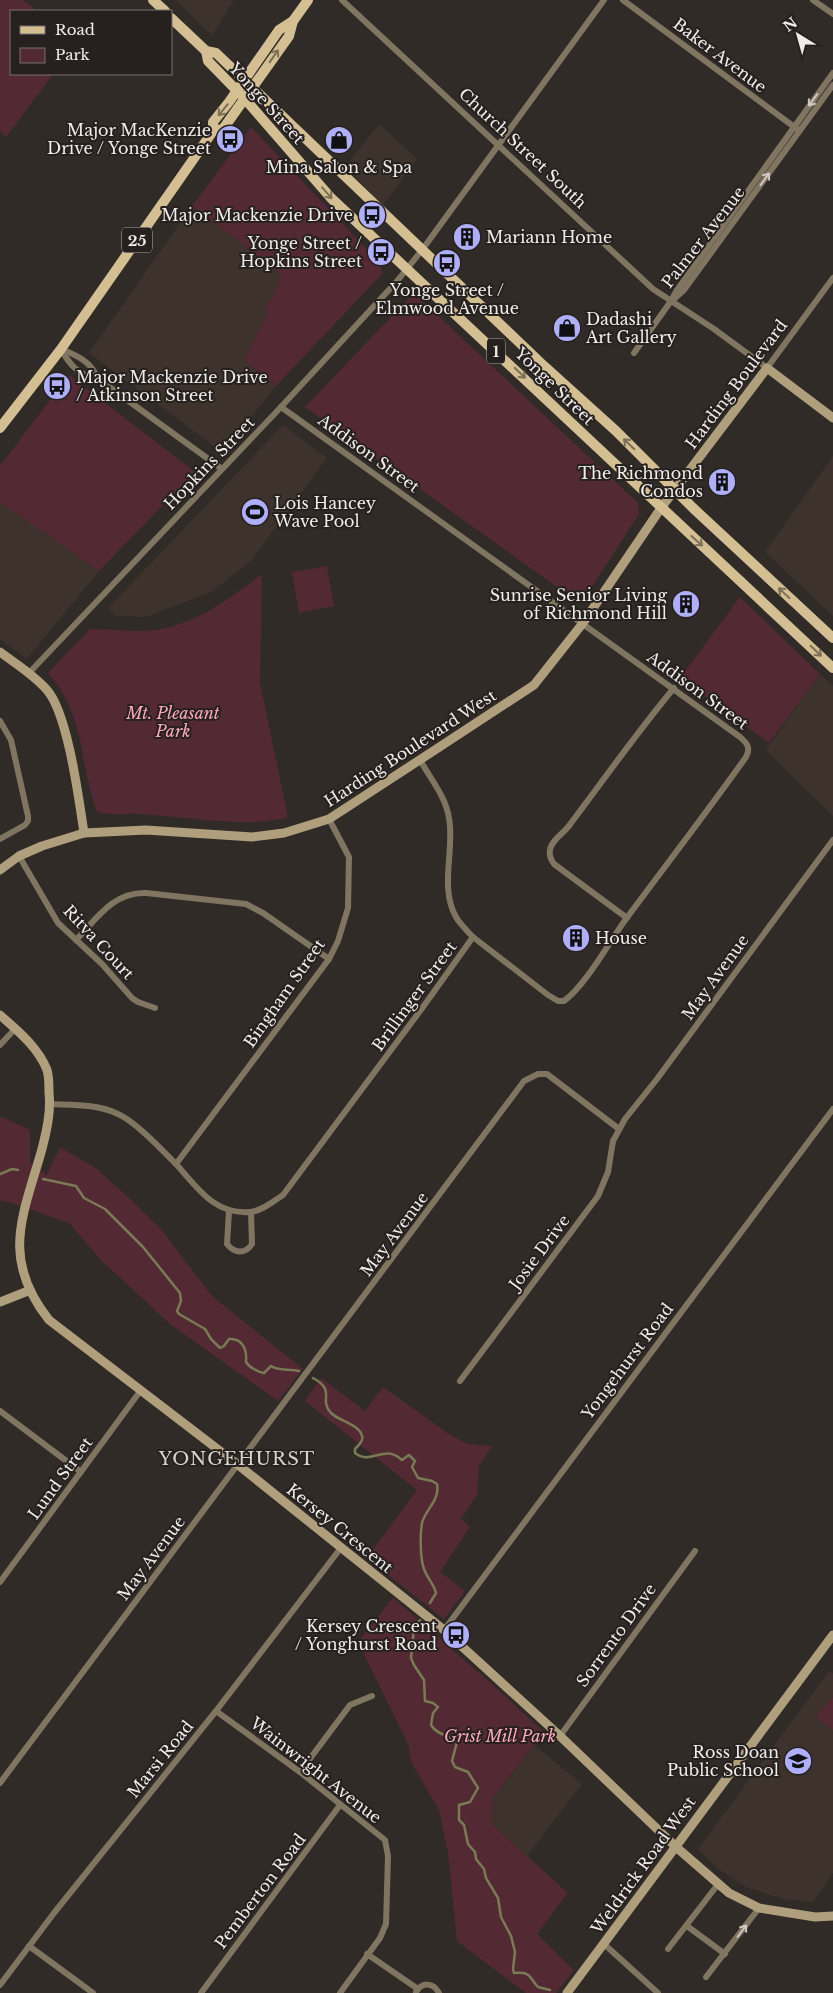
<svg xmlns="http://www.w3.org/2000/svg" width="833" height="1993" font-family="'Libre Baskerville',serif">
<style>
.built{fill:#3d332c}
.green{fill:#532934}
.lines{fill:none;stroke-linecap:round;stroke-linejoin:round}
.stream{stroke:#7a7b55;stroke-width:2.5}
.street{stroke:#807561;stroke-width:6}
.secondary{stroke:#b09f7d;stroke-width:9}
.primary{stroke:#d4bf93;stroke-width:10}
.oneway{stroke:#7d7058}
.oneway2{stroke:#cec8c1}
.labels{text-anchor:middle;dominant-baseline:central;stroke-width:4;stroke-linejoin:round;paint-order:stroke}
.shield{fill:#26211e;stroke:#b3afad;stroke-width:1}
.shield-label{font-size:15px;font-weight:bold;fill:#f0ecea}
.street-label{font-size:16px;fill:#f0ecea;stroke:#26211e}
.poi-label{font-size:16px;fill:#f0ecea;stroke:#26211e;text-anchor:end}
.park-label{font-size:16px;font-style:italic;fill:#ffa9bd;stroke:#26211e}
.neighbourhood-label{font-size:18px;letter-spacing:1px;fill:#d8d2cd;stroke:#26211e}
</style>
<rect width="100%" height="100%" fill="#302b27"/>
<!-- built -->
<g class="built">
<polygon points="175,0 234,0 212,35"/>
<polygon points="379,124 417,159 383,205 345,167"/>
<polygon points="192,206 281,274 274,294 265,308 268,311 244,360 276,386 223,453 89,353"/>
<polygon points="283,425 327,458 251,561 211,592 146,617 116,616 108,608"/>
<polygon points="833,456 833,616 765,552"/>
<polygon points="0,502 99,571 27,659 0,639"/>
<polygon points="820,674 833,686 833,816 766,750"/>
<polygon points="829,1671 833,1674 833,1873 813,1902 783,1899 746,1887 717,1868 698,1849"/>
<polygon points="534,1745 582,1784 527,1856 492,1824 493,1799"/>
</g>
<!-- green -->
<g class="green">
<polygon points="0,0 23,0 37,11 11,11 11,74 53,74 6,137 0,131"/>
<polygon points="251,127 381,264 382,274 276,386 244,360 268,311 265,308 274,294 281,274 192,206"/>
<polygon points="414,293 638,503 639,514 581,604 305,407"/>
<polygon points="69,375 195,472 99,571 0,502 0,466"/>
<polygon points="327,566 334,606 299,613 292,572"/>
<path d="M262 574 260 683 288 817C250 829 180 816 139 814 124 813 111 816 97 812 78 761 87 718 48 673L90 629C111 629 134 633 155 630 197 624 229 599 262 574Z"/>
<polygon points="740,597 820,674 769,743 680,678"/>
<polygon points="0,1116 30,1130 30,1163 47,1175 60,1147 97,1169 128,1197 161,1229 212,1296 303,1369 278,1401 170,1324 102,1261 69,1223 9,1202 0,1201"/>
<polygon points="321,1378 365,1411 383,1387 452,1436 468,1444 492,1446 479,1466 477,1495 461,1519 470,1527 440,1572 465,1591 444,1619 367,1558 417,1490 305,1401"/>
<polygon points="393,1598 494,1686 544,1732 493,1798 492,1824 568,1893 537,1934 574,1970 556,1993 526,1993 457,1941 448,1853 439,1810 412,1764 408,1744 358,1642"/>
<polygon points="833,1696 833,1730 816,1717"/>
</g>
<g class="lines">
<!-- stream -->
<g class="stream">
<polyline points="0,1174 12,1169 18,1170"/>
<path d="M43 1179 76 1186 84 1198 105 1209 143 1247 180 1293 181 1301 177 1311 179 1314 205 1329 211 1339 220 1348 224 1346 229 1339C243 1338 247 1350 246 1362 249 1367 258 1372 264 1373L271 1366C281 1372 288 1368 299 1371"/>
<path d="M313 1378C337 1391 318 1399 331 1413 339 1421 359 1424 362 1436 364 1441 358 1446 355 1449V1453C372 1466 384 1443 402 1460L409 1455 415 1461 412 1467 418 1478 432 1481 437 1484C440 1501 426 1508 422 1523 420 1534 420 1558 424 1569 427 1578 434 1584 436 1593L430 1603"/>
<path d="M420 1620 414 1628 411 1658 414 1665 424 1680 425 1701 433 1703 438 1707 433 1713 431 1725C437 1735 449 1735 457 1742L452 1761 455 1767 468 1772 478 1788 470 1802 459 1805V1820L464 1825 468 1844 475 1852 476 1859 484 1869 486 1878 498 1898 501 1917 511 1936 515 1952 513 1969 514 1973C532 1972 528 1976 538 1987L550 1990"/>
</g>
<!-- street -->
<g class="street">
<polyline points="342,0 653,289 714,329 767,368 833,278"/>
<polyline points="623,0 797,129"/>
<polyline points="813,0 833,14"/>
<polyline points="674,299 684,290 833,85"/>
<path d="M61 349C69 364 79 376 97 378L222 469"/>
<path d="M61 349C76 355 92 362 97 378"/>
<polyline points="634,353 671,301 677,290 833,73"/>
<path d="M281 407 740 737C747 743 751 748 746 757 707 812 666 865 626 919 609 942 586 985 564 1001H558L548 995 473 937"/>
<polyline points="29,673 281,407 398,280 422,250 604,0"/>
<polyline points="0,721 11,740 28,816 28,821 25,825 0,839"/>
<polyline points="19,856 58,923 102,964 132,998 138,1002 155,1008"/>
<path d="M627 918 554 864C551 860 549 855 550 850 551 840 566 832 571 823 605 778 638 731 674 688"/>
<path d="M76 940C97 918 113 892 146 893L246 904 263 913 329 959"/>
<polyline points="0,1045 15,1029"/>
<path d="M50 1104C72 1105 98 1104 118 1114 136 1122 162 1150 176 1164 197 1187 214 1215 250 1212 262 1211 274 1201 283 1195L423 1007 473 937C467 931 460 924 456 917 439 887 455 850 449 818 446 797 430 778 420 760"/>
<polyline points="176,1164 329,959 338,941 348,908 349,857 329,819"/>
<path d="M229 1211 227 1244C234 1253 245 1255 252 1244L251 1212"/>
<polyline points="460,1381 598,1196 608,1172 613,1141 625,1119 657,1079 833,840"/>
<polyline points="0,1411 81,1472"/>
<polyline points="0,1582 141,1390"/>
<polyline points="444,1630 833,1109"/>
<polyline points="216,1711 300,1772 385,1840 388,1856 386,1924 380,1938 340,1993"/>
<polyline points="560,1736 695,1551"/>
<polyline points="300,1772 350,1705 372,1696"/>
<polyline points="0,1783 524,1081 538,1074 547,1074 619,1129"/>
<polyline points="687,1926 725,1954"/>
<polyline points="604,1944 658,1993"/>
<polyline points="29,1946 93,1993"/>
<polyline points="668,1949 719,1883"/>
<polyline points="367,1954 418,1989"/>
<polyline points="706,1977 759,1908"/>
<polyline points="0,1985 54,1913 216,1711 340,1549"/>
<path d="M416 1992C422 1982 433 1982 439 1993"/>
<polyline points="201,1993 340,1805"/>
</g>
<!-- secondary -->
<g class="secondary">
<path d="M0 652C16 664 34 675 47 690 68 714 79 800 84 833"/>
<polyline points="0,870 19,856 42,846 84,833 146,830 252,837 284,833 329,819 441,746 534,685 583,623 661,508 767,368 833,418"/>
<path d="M0 1015C17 1030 38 1047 47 1070 49 1076 49 1085 49 1092 51 1112 47 1129 42 1149 23 1216 0 1258 49 1320L237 1464 444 1630 560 1736 676 1847 729 1893 759 1908 815 1917 833 1916"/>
<polyline points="0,1302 28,1291"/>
<polyline points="567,1993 833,1635"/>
</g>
<!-- primary -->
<g class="primary">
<polyline points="153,0 165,11"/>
<polyline points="171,18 206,51 216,53 544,366 616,431 693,508 833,638"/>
<polyline points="206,51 208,61 245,99 331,198 833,668"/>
<polyline points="213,131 223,129 289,36 293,21 308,0"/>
<polyline points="0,428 61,349 213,131 213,122 229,102 279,30 293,21"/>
</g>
</g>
<!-- one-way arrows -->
<defs><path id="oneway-shaft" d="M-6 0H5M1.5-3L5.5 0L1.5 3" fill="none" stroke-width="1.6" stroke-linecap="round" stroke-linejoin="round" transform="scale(1.25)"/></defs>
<g class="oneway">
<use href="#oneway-shaft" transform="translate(274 56) rotate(-55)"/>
<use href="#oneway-shaft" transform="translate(223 110) rotate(129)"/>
<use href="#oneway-shaft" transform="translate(327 193) rotate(49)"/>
<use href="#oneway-shaft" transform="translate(520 373) rotate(44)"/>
<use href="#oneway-shaft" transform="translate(629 444) rotate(-136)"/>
<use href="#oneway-shaft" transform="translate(697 541) rotate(42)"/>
<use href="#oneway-shaft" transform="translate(784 593) rotate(-137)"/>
<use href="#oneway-shaft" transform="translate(816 651) rotate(44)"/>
</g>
<g class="oneway2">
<use href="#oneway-shaft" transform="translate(813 100) rotate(126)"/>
<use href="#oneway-shaft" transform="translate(765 179) rotate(-54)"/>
<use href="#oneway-shaft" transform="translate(742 1931) rotate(-53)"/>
</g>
<!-- icons -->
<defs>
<symbol id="bus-disc" viewBox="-11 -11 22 22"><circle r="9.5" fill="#afaefa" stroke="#26211e"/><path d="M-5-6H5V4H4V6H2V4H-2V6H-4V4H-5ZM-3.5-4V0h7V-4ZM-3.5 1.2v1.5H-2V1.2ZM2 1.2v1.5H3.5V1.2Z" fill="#111"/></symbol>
<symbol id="shop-disc" viewBox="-11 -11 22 22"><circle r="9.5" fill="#afaefa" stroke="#26211e"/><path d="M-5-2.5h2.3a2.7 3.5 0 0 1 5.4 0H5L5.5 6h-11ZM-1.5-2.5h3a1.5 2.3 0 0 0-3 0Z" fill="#111"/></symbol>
<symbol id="building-disc" viewBox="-11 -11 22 22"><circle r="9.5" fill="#afaefa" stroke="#26211e"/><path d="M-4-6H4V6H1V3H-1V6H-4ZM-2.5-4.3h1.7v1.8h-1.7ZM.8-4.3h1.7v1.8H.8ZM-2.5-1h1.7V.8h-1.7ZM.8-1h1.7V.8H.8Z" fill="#111"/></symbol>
<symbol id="stadium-disc" viewBox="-11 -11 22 22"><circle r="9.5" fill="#afaefa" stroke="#26211e"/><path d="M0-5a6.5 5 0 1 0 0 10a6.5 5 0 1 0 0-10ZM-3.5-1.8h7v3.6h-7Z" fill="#111"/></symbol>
<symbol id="school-disc" viewBox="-11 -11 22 22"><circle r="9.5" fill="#afaefa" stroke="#26211e"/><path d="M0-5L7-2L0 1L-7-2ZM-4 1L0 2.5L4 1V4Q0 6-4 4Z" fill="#111"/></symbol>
</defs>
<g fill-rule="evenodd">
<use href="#bus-disc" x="214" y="123" width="32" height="32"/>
<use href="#shop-disc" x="323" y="124" width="32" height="32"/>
<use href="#bus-disc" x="356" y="199" width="32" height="32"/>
<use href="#building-disc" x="451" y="221" width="32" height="32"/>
<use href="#bus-disc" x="365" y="236" width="32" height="32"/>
<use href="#bus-disc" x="431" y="247" width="32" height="32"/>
<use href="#shop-disc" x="551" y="312" width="32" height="32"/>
<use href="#bus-disc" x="41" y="370" width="32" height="32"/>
<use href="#building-disc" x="706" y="466" width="32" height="32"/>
<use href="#stadium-disc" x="239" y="496" width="32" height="32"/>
<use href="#building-disc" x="670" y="588" width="32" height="32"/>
<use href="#building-disc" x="560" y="922" width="32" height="32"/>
<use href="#bus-disc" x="440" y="1619" width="32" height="32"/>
<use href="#school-disc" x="782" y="1745" width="32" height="32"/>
</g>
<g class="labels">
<!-- shield labels -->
<g class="shield">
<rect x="122" y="227.5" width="30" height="25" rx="4"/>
<rect x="487" y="338.5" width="18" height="25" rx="4"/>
</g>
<g class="shield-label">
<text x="137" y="240">25</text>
<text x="496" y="351">1</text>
</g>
<!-- street labels -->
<g class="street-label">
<text transform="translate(720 55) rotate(37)">Baker Avenue</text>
<text transform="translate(267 103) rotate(48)">Yonge Street</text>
<text transform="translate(523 148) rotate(43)">Church Street South</text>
<text transform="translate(703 237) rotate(-52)">Palmer Avenue</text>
<text transform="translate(736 384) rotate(-53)">Harding Boulevard</text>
<text transform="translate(555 386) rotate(44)">Yonge Street</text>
<text transform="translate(369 453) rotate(36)">Addison Street</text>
<text transform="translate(209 463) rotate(-46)">Hopkins Street</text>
<text transform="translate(698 690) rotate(36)">Addison Street</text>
<text transform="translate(410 748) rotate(-33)">Harding Boulevard West</text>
<text transform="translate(99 942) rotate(47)">Ritva Court</text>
<text transform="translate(715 977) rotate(-54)">May Avenue</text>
<text transform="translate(284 993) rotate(-55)">Bingham Street</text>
<text transform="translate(414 996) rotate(-54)">Brillinger Street</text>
<text transform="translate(394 1234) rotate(-53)">May Avenue</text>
<text transform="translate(539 1252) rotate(-53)">Josie Drive</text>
<text transform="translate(627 1361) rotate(-53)">Yongehurst Road</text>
<text transform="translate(60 1478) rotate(-54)">Lund Street</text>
<text transform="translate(340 1528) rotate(39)">Kersey Crescent</text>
<text transform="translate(151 1558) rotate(-53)">May Avenue</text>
<text transform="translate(616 1635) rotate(-54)">Sorrento Drive</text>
<text transform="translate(160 1759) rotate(-51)">Marsi Road</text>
<text transform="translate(316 1770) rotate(38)">Wainwright Avenue</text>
<text transform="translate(643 1865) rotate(-54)">Weldrick Road West</text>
<text transform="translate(260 1891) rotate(-53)">Pemberton Road</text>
</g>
<!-- poi labels -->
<g class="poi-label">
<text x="211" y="130">Major MacKenzie<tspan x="211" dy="18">Drive / Yonge Street</tspan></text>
<text x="339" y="167" text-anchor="middle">Mina Salon &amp; Spa</text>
<text x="353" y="215">Major Mackenzie Drive</text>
<text x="486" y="237" text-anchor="start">Mariann Home</text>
<text x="362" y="243">Yonge Street /<tspan x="362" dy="18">Hopkins Street</tspan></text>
<text x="447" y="290" text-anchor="middle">Yonge Street /<tspan x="447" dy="18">Elmwood Avenue</tspan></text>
<text x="586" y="319" text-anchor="start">Dadashi<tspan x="586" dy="18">Art Gallery</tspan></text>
<text x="76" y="377" text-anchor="start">Major Mackenzie Drive<tspan x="76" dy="18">/ Atkinson Street</tspan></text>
<text x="703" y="473">The Richmond<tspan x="703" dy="18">Condos</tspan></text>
<text x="274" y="503" text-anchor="start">Lois Hancey<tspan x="274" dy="18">Wave Pool</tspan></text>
<text x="667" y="595">Sunrise Senior Living<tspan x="667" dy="18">of Richmond Hill</tspan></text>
<text x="595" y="938" text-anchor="start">House</text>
<text x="437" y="1626">Kersey Crescent<tspan x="437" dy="18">/ Yonghurst Road</tspan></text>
<text x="779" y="1752">Ross Doan<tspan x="779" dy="18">Public School</tspan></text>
</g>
<!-- park labels -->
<g class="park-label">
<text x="173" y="713">Mt. Pleasant<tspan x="173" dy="18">Park</tspan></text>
<text x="500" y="1736">Grist Mill Park</text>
</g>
<!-- neighbourhood labels -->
<g class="neighbourhood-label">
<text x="237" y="1459">YONGEHURST</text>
</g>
</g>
<!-- legend -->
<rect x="10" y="10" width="162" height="65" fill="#26211e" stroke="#777270"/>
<rect x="20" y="26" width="25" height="8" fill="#d4bf93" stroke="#777270"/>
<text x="55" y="35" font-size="15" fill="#f0ecea">Road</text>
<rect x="20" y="48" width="25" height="15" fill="#532934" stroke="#777270"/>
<text x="55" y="60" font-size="15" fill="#f0ecea">Park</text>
<!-- north arrow -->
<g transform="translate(798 35) rotate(323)" stroke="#26211e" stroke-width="4" paint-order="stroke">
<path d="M0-4L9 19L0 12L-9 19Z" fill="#f0ecea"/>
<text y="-8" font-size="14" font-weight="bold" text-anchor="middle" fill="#f0ecea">N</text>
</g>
</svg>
